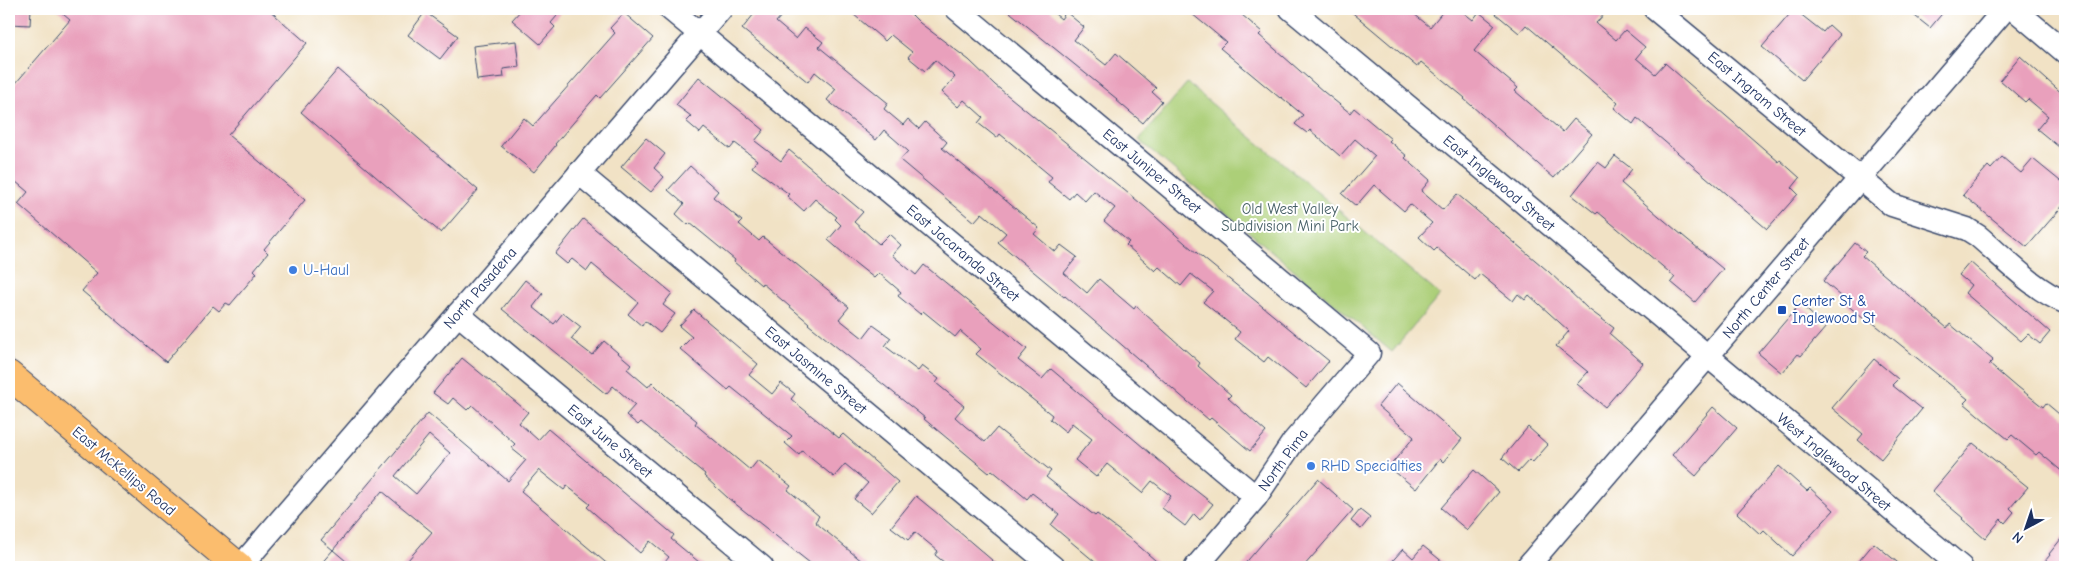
<svg xmlns="http://www.w3.org/2000/svg" width="2074" height="576" font-family="'Comic Neue',sans-serif">
<style>
.green{fill:#accf78;stroke:#647f6b}
.building{fill:#e9a0bc;fill-rule:evenodd}
.lines{fill:none;stroke-linecap:round;stroke-linejoin:round}
.minor-casing{stroke:#3b4a6d;stroke-width:25}
.major-casing{stroke:#3b4a6d;stroke-width:30}
.minor{stroke:#fff;stroke-width:22}
.major{stroke:#fbbd6e;stroke-width:28}
.shop-dot{fill:#3f7fe0;stroke:#fff;stroke-width:2}
.transit-dot{fill:#1a4fb4;stroke:#fff;stroke-width:2}
.labels{text-anchor:middle;dominant-baseline:central;stroke-width:4;stroke-linejoin:round;paint-order:stroke}
.street-label{font-size:15px;fill:#1b2f5e;stroke:#fff}
.park-label{font-size:15px;fill:#465f66;stroke:#fff}
.shop-label{font-size:15px;fill:#366cbe;stroke:#fff;text-anchor:start}
.transit-label{font-size:15px;fill:#164399;stroke:#fff;text-anchor:start}
</style>
<rect width="100%" height="100%" fill="#fff"/>
<filter id="ink" filterUnits="userSpaceOnUse"><feTurbulence type="fractalNoise" baseFrequency=".02" numOctaves="2"/><feDisplacementMap in="SourceGraphic" scale="10" xChannelSelector="R" yChannelSelector="G"/><feConvolveMatrix kernelMatrix="1 2 1 2 8 2 1 2 1" color-interpolation-filters="sRGB"/></filter>
<filter id="wash" filterUnits="userSpaceOnUse"><feTurbulence type="fractalNoise" baseFrequency=".0096" numOctaves="4" result="noise"/><feDisplacementMap in="SourceGraphic" scale="20" xChannelSelector="R" yChannelSelector="G"/><feGaussianBlur stdDeviation="1.12" result="paint"/><feColorMatrix in="noise" values="0 0 0 0 0 0 0 0 0 0 0 0 0 0 0 0 0 1.4 0 .05"/><feComposite in="paint" operator="in"/></filter>
<g filter="url(#wash)">
<rect width="100%" height="100%" fill="#f1e2c5"/>
<!-- green -->
<polygon class="green" points="1187,83 1440,295 1392,352 1139,140"/>
<g id="blocks">
<!-- building -->
<g class="building">
<polygon points="9,9 31,9 30,25 9,24"/>
<polygon points="57,9 268,9 307,43 228,135 305,200 264,249 268,253 254,270 257,273 230,305 226,303 219,311 213,306 166,362 82,291 97,273 18,204 28,192 9,176 9,91 70,20"/>
<polygon points="522,9 563,9 551,23 555,27 540,44 512,20"/>
<polygon points="758,9 775,9 782,15 776,22 796,39 805,28 823,42 819,47 888,103 884,109 903,125 908,119 919,129 925,122 947,142 942,148 1039,228 1034,234 1055,252 1061,245 1077,257 1064,273 1087,293 1099,279 1134,309 1136,306 1200,363 1198,366 1231,395 1228,398 1266,432 1250,451 1211,418 1209,420 1065,296 1064,297 998,242 1006,233 982,213 974,222 900,160 908,151 884,130 876,140 827,100 836,89 815,72 808,82 742,29"/>
<polygon points="847,9 906,9 920,23 969,60 995,85 1145,207 1186,244 1329,361 1306,388 1268,357 1264,362 1235,339 1240,332 1203,302 1213,291 1191,274 1181,286 1159,267 1155,271 1126,245 1129,242 1104,221 1115,208 1094,191 1085,201 1075,192 1069,199 1048,182 1052,177 1000,134 997,138 978,123 983,117 964,100 958,107 942,92 955,77 935,60 925,71 908,57 912,52 891,35 885,41"/>
<polygon points="1006,9 1049,9 1061,19 1066,12 1084,27 1074,40 1106,65 1116,53 1156,88 1152,92 1162,101 1143,123 1116,100 1117,99"/>
<polygon points="1186,9 1235,9 1262,32 1259,35 1324,92 1350,113 1354,108 1391,139 1389,141 1407,156 1405,158 1430,180 1421,191 1443,210 1457,194 1548,271 1587,308 1614,328 1610,334 1643,363 1605,407 1577,384 1588,372 1556,346 1569,331 1529,295 1525,300 1518,294 1513,301 1480,274 1475,280 1437,248 1434,251 1419,237 1432,223 1410,204 1404,211 1374,185 1356,206 1342,194 1375,156 1355,139 1340,156 1310,130 1307,133 1295,124 1303,115 1281,97 1280,98 1220,48 1226,42"/>
<polygon points="1348,9 1408,9 1430,27 1445,9 1459,9 1473,20 1479,12 1495,25 1474,51 1518,88 1515,91 1563,132 1574,119 1592,134 1554,178 1464,99 1465,98 1421,62 1417,67"/>
<polygon points="1490,9 1609,9 1596,23 1616,40 1625,30 1645,47 1636,58 1655,74 1665,63 1779,162 1780,160 1800,178 1792,188 1798,194 1767,229 1637,118 1633,124 1614,108 1618,103 1526,25 1519,33"/>
<polygon points="1794,9 1823,32 1829,25 1840,35 1802,80 1762,47"/>
<polygon points="1906,9 1946,9 1930,28"/>
<polygon points="425,12 458,36 440,59 408,35"/>
<polygon points="624,13 653,38 600,98 597,95 555,144 556,145 534,172 501,146 524,118 533,126 615,33 610,28"/>
<polygon points="516,41 519,67 503,69 504,77 477,80 473,46"/>
<polygon points="2020,56 2065,96 2065,152 2037,129 2048,116 2028,99 2025,102 2000,80"/>
<polygon points="338,69 478,190 441,233 301,112"/>
<polygon points="699,77 764,130 755,141 781,161 789,150 863,212 854,222 879,244 889,234 901,245 892,255 916,275 924,265 1027,349 1018,360 1042,379 1051,369 1176,475 1213,504 1200,520 1194,514 1185,526 1162,508 1171,496 1152,481 1142,493 1107,464 1096,477 1075,460 1092,439 1072,423 1066,432 1050,419 1052,415 976,354 981,349 960,331 955,337 923,311 920,314 898,296 901,292 879,273 874,278 850,259 828,240 841,225 835,219 837,217 815,199 804,211 787,196 789,194 752,167 757,160 735,143 730,149 704,128 700,133 686,121 691,116 676,105"/>
<polygon points="646,138 665,154 654,168 664,177 651,192 621,167"/>
<polygon points="1615,156 1632,169 1621,183 1659,216 1723,269 1695,302 1671,282 1675,277 1598,212 1596,214 1572,195 1598,162 1606,168"/>
<polygon points="2002,157 2021,173 2033,159 2065,185 2065,203 2027,247 1963,195 1988,166 1991,169"/>
<polygon points="690,166 718,191 713,197 742,221 739,224 759,241 763,237 849,307 839,319 863,338 873,325 891,338 885,346 918,371 922,366 939,379 936,383 964,406 955,417 965,426 985,442 997,428 1051,471 1046,477 1095,516 1097,514 1133,541 1163,567 1101,567 1051,525 1059,514 1032,493 1027,499 992,470 989,473 924,419 925,418 808,324 809,323 762,283 761,285 734,262 735,260 690,223 688,225 676,214 684,204 668,190"/>
<polygon points="583,219 672,293 663,305 675,314 660,333 645,321 642,326 628,314 638,302 592,264 587,271 572,259 567,264 555,254"/>
<polygon points="1855,243 1866,252 1862,256 1947,328 1950,324 1993,360 1989,364 2017,388 2018,387 2043,407 2046,403 2065,419 2065,474 2039,452 2036,455 2012,435 2008,439 1984,420 1964,403 1968,399 1867,318 1865,320 1845,303 1847,301 1823,281"/>
<polygon points="1970,262 2050,332 2040,344 2028,334 2021,341 1965,293 1971,285 1959,275"/>
<polygon points="525,280 543,294 533,307 554,324 563,313 581,327 571,339 592,355 604,341 631,364 627,369 648,387 652,382 665,395 697,421 695,424 750,470 758,460 791,486 788,490 819,516 815,522 869,567 815,567 728,498 704,476 705,474 641,422 638,425 626,415 635,405 613,386 606,394 502,309"/>
<polygon points="1800,304 1826,327 1801,356 1798,354 1782,373 1758,353"/>
<polygon points="694,310 758,364 749,375 772,394 781,383 795,394 791,399 839,438 843,434 898,482 871,513 854,499 868,483 845,464 834,477 802,451 799,455 785,443 792,436 731,387 728,390 680,349 692,337 679,326"/>
<path d="M462 358 528 412 519 423 538 440 548 429 674 535 671 539 705 567H661L669 557 650 541 640 553 587 507 590 504 567 486 564 490 539 470 521 491 611 567H402L432 532 382 491 333 550 321 540 428 413 508 481 526 460 511 448 515 444 472 405 467 410 453 398 448 404 433 393ZM429 435 450 453 416 494 395 476Z"/>
<polygon points="1874,359 1898,379 1892,385 1922,409 1881,459 1858,440 1863,434 1832,408"/>
<polygon points="1397,383 1462,439 1443,462 1440,459 1416,489 1389,467 1414,437 1378,406"/>
<polygon points="1713,407 1737,428 1696,476 1672,455"/>
<polygon points="1528,427 1548,445 1532,463 1529,460 1518,472 1502,458"/>
<polygon points="1973,443 2028,487 2010,508 2014,512 2005,523 2001,519 1985,539 1962,519 1963,518 1932,492"/>
<polygon points="1779,466 1807,491 1810,488 1834,510 1792,556 1764,530 1760,534 1737,513"/>
<polygon points="1474,470 1499,492 1467,530 1441,508"/>
<polygon points="1318,479 1353,510 1303,567 1242,567"/>
<polygon points="916,496 944,519 1000,567 950,567 935,555 938,551 915,532 908,540 891,527"/>
<polygon points="1360,510 1370,518 1361,529 1351,521"/>
<polygon points="2065,534 2065,567 2040,567 2050,555 2049,554"/>
<polygon points="1874,543 1903,567 1854,567"/>
<polygon points="1423,546 1449,567 1387,567 1403,549 1413,558"/>
<polygon points="333,550 353,567 318,567"/>
</g>
</g>
</g>
<g filter="url(#ink)">
<use href="#blocks" fill-opacity="0" stroke="#3b4a6d" stroke-width="1"/>
<g class="lines">
<defs>
<g id="minor">
<polyline points="670,9 1256,497"/>
<polyline points="957,9 1369,353 1293,442 1256,497 1196,567"/>
<polyline points="1291,9 1961,567"/>
<path d="M1655 9 1892 205 1967 229 1978 236C2004 258 2034 290 2065 302"/>
<polyline points="2014,9 2065,52"/>
<polyline points="579,173 1053,567"/>
<polyline points="458,314 762,567"/>
<polyline points="240,567 721,9"/>
<polyline points="1527,567 2005,9"/>
</g>
<polyline id="major" points="9,375 239,567"/>
</defs>
<!-- minor casing -->
<use href="#minor" class="minor-casing"/>
<!-- major casing -->
<use href="#major" class="major-casing"/>
<!-- minor -->
<use href="#minor" class="minor"/>
<!-- major -->
<use href="#major" class="major"/>
</g>
</g>
<!-- markers -->
<g class="shop-dot">
<circle cx="293" cy="270" r="5"/>
<circle cx="1311" cy="466" r="5"/>
</g>
<rect class="transit-dot" x="1777" y="305" width="10" height="10" rx="2.5"/>
<g class="labels">
<!-- street labels -->
<g class="street-label">
<text transform="translate(1757 94) rotate(40)">East Ingram Street</text>
<text transform="translate(1152 171) rotate(40)">East Juniper Street</text>
<text transform="translate(1499 183) rotate(40)">East Inglewood Street</text>
<text transform="translate(963 253) rotate(40)">East Jacaranda Street</text>
<text transform="translate(480 288) rotate(-49)">North Pasadena</text>
<text transform="translate(1766 288) rotate(-50)">North Center Street</text>
<text transform="translate(816 370) rotate(40)">East Jasmine Street</text>
<text transform="translate(610 441) rotate(40)">East June Street</text>
<text transform="translate(1283 460) rotate(-54)">North Pima</text>
<text transform="translate(1834 462) rotate(40)">West Inglewood Street</text>
<text transform="translate(124 471) rotate(40)">East McKellips Road</text>
</g>
<!-- park labels -->
<g class="park-label">
<text x="1290" y="209">Old West Valley<tspan x="1290" dy="17">Subdivision Mini Park</tspan></text>
</g>
<!-- shop labels -->
<g class="shop-label">
<text x="303" y="270">U-Haul</text>
<text x="1321" y="466">RHD Specialties</text>
</g>
<!-- transit labels -->
<g class="transit-label">
<text x="1792" y="301">Center St &amp;<tspan x="1792" dy="17">Inglewood St</tspan></text>
</g>
</g>
<!-- margin -->
<rect width="2074" height="576" fill="none" stroke="#fff" stroke-width="30"/>
<!-- north arrow -->
<g transform="translate(2026 528) rotate(220)" stroke="#ffffff" stroke-width="4" paint-order="stroke">
<path d="M0-4L9 19L0 12L-9 19Z" fill="#1b2f5e"/>
<text y="-8" font-size="14" font-weight="bold" text-anchor="middle" fill="#1b2f5e">N</text>
</g>
</svg>
